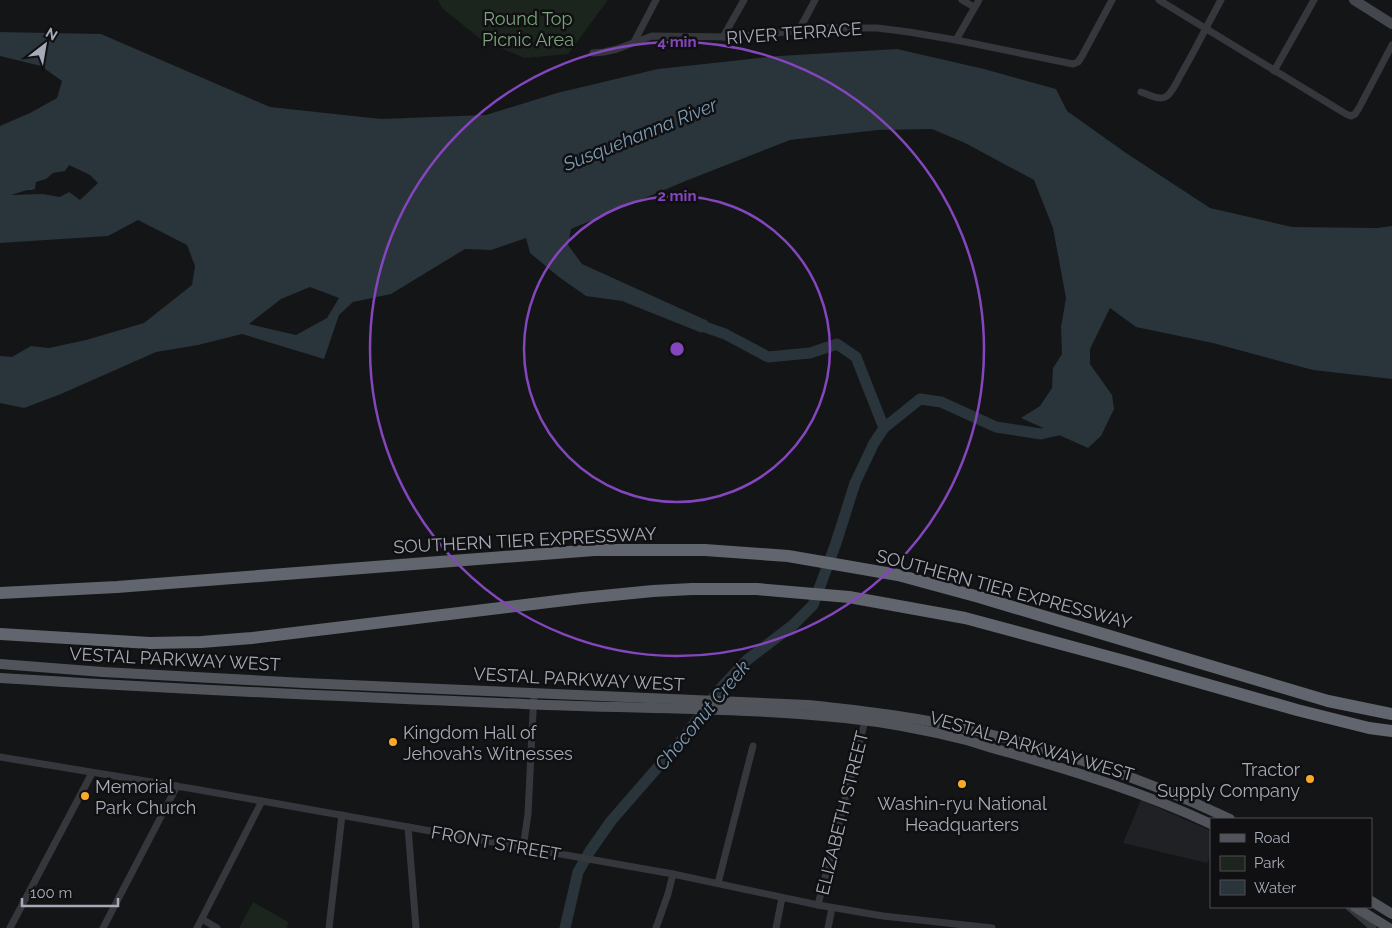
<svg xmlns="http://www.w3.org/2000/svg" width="1392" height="928" font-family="Raleway,sans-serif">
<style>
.built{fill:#202124}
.green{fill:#1c251d}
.water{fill:#2a343b;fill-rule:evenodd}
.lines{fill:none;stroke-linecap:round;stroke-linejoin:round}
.river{stroke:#2a343b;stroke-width:11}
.street{stroke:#35373c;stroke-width:7}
.secondary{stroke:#43464c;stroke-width:10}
.primary{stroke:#51545b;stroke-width:10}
.highway{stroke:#61656d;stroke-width:12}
.ring{fill:none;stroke:#8446bd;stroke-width:2.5}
.poi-dot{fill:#fbaa28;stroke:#101012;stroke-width:2}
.labels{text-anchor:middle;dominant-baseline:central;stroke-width:5;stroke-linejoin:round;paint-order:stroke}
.park-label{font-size:18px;fill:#7ba47c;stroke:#101012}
.street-label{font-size:18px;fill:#a6acb7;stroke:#101012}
.poi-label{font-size:18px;fill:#a6acb7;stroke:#101012;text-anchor:start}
.water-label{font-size:19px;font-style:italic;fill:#7b9cb5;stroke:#101012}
.centre{fill:#8446bd;stroke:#101012;stroke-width:2.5}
.ring-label{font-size:15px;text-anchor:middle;font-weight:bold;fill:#8446bd;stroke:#101012;stroke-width:5;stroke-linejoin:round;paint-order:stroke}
</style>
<rect width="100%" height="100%" fill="#141517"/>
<!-- built -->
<polygon class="built" points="1141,800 1211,831 1211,854 1207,863 1123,843"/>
<!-- green -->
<g class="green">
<polygon points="438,0 608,0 568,54 525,58 483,41 442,8"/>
<polygon points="253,902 288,922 287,928 239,928"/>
</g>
<!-- water -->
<path class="water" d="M0 32 101 34 270 107 381 119 486 115 557 93 658 69 779 56 897 49 984 69 1056 89 1067 111 1126 153 1210 208 1292 227 1377 228 1392 226V379L1313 370 1213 343 1136 327 1110 308 1090 349V364L1112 395 1114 409 1101 436 1088 448 1021 418 1040 406 1052 388 1053 368 1062 354 1061 327 1066 298 1053 228 1034 180 965 143 932 129 878 130 790 140 688 180 571 229 568 245 582 264 708 321 702 333 622 301 586 296 559 277 530 253 526 238 491 250 465 249 391 294 353 302 339 315 324 359 242 334 198 345 156 352 61 394 24 408 0 403V356L12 357 31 346 49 348 86 340 144 323 192 285 195 266 187 245 138 220 108 236 0 243V126L30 113 57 98 62 81 41 66 0 56ZM69 165 90 175 98 183 80 200 69 192 60 197 43 194 11 195 27 190H32L35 189 36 182 46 179 53 173 65 171ZM310 287 339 298 327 318 296 335 249 324 281 299Z"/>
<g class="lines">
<!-- river -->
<g class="river">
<polyline points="884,428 920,399 941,402 996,427 1041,434 1063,429 1064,427"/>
<polyline points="565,928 578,872 590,851 611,821 685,736 719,690 747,660 793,625 813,605 836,543 855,483 874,443 884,428 856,357 837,344 810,353 768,357 725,334 691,322"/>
</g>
<!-- street -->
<g class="street">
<polyline points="962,0 974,7"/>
<polyline points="1159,0 1346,114 1351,116 1355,114 1359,108 1392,45"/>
<polyline points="799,30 815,0"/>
<polyline points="723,37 744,0"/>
<polyline points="956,40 979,0"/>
<polyline points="634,42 656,0"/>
<polyline points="593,53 604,52 617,49 652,36 732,37 827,28 877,28 909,32 956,40 1073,64 1078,62 1082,56 1112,0"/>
<polyline points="1274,71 1314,0"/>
<path d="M1141 92C1149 95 1160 101 1167 96 1173 91 1177 82 1180 76 1195 51 1207 25 1221 0"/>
<polyline points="0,757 194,789 673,874 818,905 883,916 992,928"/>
<polyline points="408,827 416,928"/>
<polyline points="523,848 528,814 534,692"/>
<polyline points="718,883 753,746"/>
<polyline points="818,905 865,721"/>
<polyline points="1349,907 1373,928"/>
<polyline points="202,919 217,928"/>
<polyline points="10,928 92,773"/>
<polyline points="103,928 177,786"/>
<polyline points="197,928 262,801"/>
<polyline points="329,928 342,815"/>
<polyline points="656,928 668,894 673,874"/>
<polyline points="776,928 782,898"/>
<polyline points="828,928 832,908"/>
</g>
<!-- secondary -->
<polyline class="secondary" points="1354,0 1392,24"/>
<!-- primary -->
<g class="primary">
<path d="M0 664 103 672 304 683 808 705C866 711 924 718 981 732 1067 753 1150 781 1230 819"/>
<path d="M0 678C175 689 349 697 524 704 631 709 738 707 845 718 884 722 927 730 966 740 980 744 993 749 1007 752 1077 772 1145 793 1211 824"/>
<polyline points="1371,901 1392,914"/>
<polyline points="1355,907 1389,928"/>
</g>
<!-- highway -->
<g class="highway">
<polyline points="0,593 117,587 594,550 705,550 788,556 898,575 979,597 1328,701 1392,714"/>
<polyline points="0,634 150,643 201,642 252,638 582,598 653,591 692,589 757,589 779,591 849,597 965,618 1128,662 1297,710 1369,728 1392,731"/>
</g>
</g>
<!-- distance rings -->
<g class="ring">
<circle cx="677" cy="349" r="153"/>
<circle cx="677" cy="349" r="307"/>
</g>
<!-- markers -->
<g class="poi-dot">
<circle cx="393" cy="742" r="5"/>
<circle cx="1310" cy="779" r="5"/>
<circle cx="962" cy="784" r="5"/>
<circle cx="85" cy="796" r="5"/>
</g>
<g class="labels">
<!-- park labels -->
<g class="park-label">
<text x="528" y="18">Round Top<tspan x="528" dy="21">Picnic Area</tspan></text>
</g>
<!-- street labels -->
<g class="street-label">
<text transform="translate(794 33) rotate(-4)">RIVER TERRACE</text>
<text transform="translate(525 540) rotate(-3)">SOUTHERN TIER EXPRESSWAY</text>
<text transform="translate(1004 589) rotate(15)">SOUTHERN TIER EXPRESSWAY</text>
<text transform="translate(175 659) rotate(3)">VESTAL PARKWAY WEST</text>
<text transform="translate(579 679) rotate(3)">VESTAL PARKWAY WEST</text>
<text transform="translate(1032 746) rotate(16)">VESTAL PARKWAY WEST</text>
<text transform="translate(842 813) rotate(-76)">ELIZABETH STREET</text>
<text transform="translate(496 843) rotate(10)">FRONT STREET</text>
</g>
<!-- poi labels -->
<g class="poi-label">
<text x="403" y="732">Kingdom Hall of<tspan x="403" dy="21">Jehovah’s Witnesses</tspan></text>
<text x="1300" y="769" text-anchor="end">Tractor<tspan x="1300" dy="21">Supply Company</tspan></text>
<text x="95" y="786">Memorial<tspan x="95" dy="21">Park Church</tspan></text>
<text x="962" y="803" text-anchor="middle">Washin-ryu National<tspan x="962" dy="21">Headquarters</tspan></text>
</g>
<!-- water labels -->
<g class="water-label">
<text transform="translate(640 134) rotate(-22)">Susquehanna River</text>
<text transform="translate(702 715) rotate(-50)">Choconut Creek</text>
</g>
</g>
<circle cx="677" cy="349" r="8" class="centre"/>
<g class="ring-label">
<text x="677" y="47">4 min</text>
<text x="677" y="201">2 min</text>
</g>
<!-- legend -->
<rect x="1210" y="818" width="162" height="90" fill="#101012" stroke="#4c4e54"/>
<rect x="1220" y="834" width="25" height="8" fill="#51545b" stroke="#4c4e54"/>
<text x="1254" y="843" font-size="15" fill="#a6acb7">Road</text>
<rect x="1220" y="856" width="25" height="15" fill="#1c251d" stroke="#4c4e54"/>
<text x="1254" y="868" font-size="15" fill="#a6acb7">Park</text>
<rect x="1220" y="880" width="25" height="15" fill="#2a343b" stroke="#4c4e54"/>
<text x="1254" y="893" font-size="15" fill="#a6acb7">Water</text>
<!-- north arrow -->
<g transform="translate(45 45) rotate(31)" stroke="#101012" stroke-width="4" paint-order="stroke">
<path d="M0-4L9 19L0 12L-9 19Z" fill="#a6acb7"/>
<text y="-8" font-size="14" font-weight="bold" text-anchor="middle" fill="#a6acb7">N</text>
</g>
<!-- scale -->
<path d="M22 898v8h96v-8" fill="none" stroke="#a6acb7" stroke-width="2.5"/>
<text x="30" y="898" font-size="15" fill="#a6acb7" stroke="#101012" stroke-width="4" paint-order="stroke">100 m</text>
</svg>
